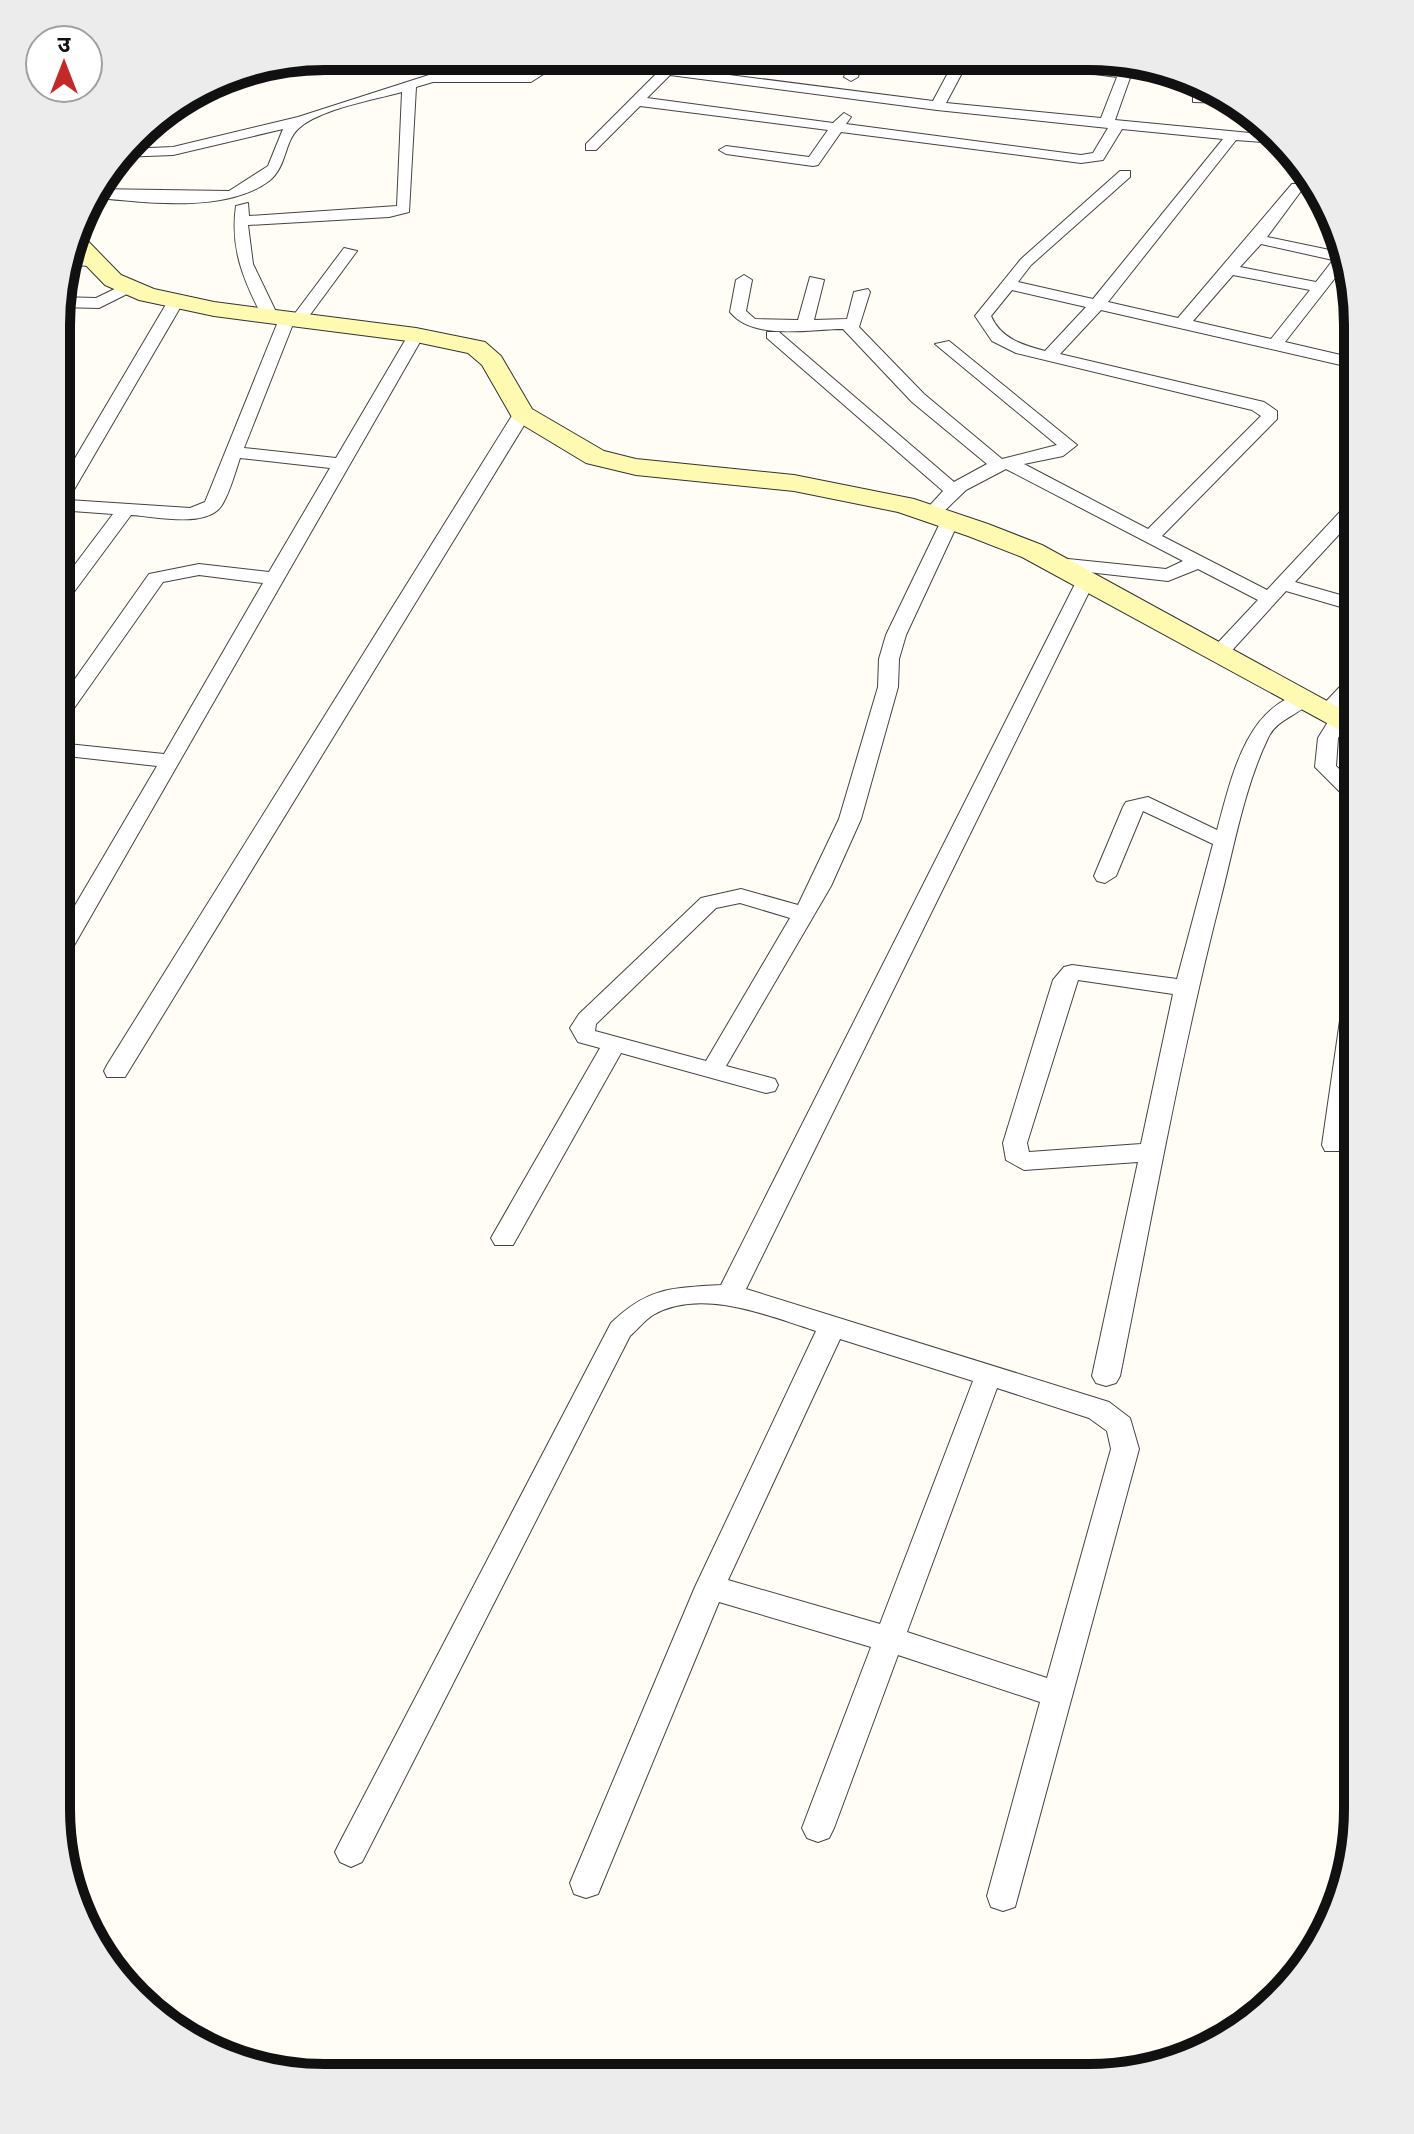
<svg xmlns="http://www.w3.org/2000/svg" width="1414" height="2134" font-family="'Roboto Serif','Noto Sans Devanagari',serif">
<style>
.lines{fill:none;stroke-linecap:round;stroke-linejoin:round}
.minor-casing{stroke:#444;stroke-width:2}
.secondary-casing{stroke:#333;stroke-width:2}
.minor{fill:#fff;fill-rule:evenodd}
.secondary{fill:#fefab1;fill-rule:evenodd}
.rim{fill:none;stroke:#111;stroke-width:10}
</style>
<rect width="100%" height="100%" fill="#fffdf5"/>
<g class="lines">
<defs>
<g id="minor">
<path d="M506 57H570L531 82H433L416 87 409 212 389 217 248 225 253 264 278 316 276 319 262 316C243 279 230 248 236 206L248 203 249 216 397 206 402 92C374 100 319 109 298 129 284 142 287 167 269 181 225 214 142 202 90 197L94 189 229 191 268 166 283 129 173 155 120 157 126 149 173 147 298 117 432 74H528L547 61H512Z"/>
<path d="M668 57 680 59 675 68 933 101 956 58H970L946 103 1101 118 1117 77 1088 73 1071 58C1084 58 1088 64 1100 68 1119 73 1137 63 1156 71L1131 75 1115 120 1271 135 1277 143 1236 140 1108 302 1178 318 1292 184H1302L1304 187 1267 237 1344 253 1346 264 1285 342 1358 359V369L1101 310 1060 354 1264 402 1277 411V419L1162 536 1267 590 1352 499 1358 498V514L1295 582 1358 600V612L1286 591 1226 657H1212L1209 653 1212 649 1258 600 1198 569 1168 581 1061 569V561L1068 559 1166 569 1183 561 1006 469 966 490 937 518H925L922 514 943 491 767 338V332H779L954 482 987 464 912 402 843 329C808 329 754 341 730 312L736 280 744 275 752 280 746 311 755 319 798 320 810 277 824 280 814 320 847 319 854 292 868 289 870 292 859 327 924 394 1002 459 1057 445 935 344 949 341 1077 445 1063 456 1024 464 1148 529 1261 416 1252 410 1016 353 992 341 975 316 1021 259 1120 171H1130V177L1031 265 1018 282 1093 299 1223 139 1122 129 1103 160 1081 163 841 132 818 165 813 166 726 154 719 150 726 146 809 157 828 130 640 106 596 150H586V144L661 69ZM670 75 937 110 1108 128 1093 153 1081 155 846 124 851 117 844 113 833 123 647 98ZM1261 244 1333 260 1316 282 1240 267ZM1233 275 1310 290 1271 339 1193 321ZM1012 290 1086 307 1045 351C1023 345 1001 339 991 316Z"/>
<polygon points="850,58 863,58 858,77 851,81 844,77"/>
<polygon points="1198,95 1216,96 1233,103 1193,102 1193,96"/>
<path d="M344 248 357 251 304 323 293 324 244 448 336 458 410 332 424 335 68 956 57 963V936L157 766 58 755V743L164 754 263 583 199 575 163 582 65 721 58 723V703L149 574 199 564 269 572 330 468 240 458C235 473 230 492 222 505 207 529 154 516 131 515L65 604 58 606V587L113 514 58 510V487L168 301 176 296 184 301 68 500 190 508 205 502 279 319 287 314 293 316Z"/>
<polygon points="70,256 92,256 100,261 92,266 67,265"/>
<polygon points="127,283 135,288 133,291 99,308 58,307 58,297 96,298"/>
<polygon points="522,409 531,414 125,1077 107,1077 104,1071 107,1065 513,414"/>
<path d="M950 516 959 521 906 635 899 659 898 687 861 819 831 886 726 1066 775 1079 778 1085 775 1091 766 1093 621 1053 513 1245H495L491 1238 600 1048 578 1042 570 1028 579 1014 701 898 741 889 798 905 839 819 878 687 879 659 886 635 941 521ZM740 903 790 918 706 1061 595 1031 596 1024 716 908Z"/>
<path d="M1086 574 1095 580 746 1289 1109 1402 1130 1418 1139 1449 1015 1907 1003 1911 991 1907 987 1896 1040 1702 898 1655 834 1828 829 1838 818 1842 807 1838 802 1828 871 1647 719 1602 598 1894 586 1898 574 1894 570 1883 695 1587 816 1331C769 1316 701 1287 653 1315 645 1320 637 1330 630 1336L362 1862 351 1867 340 1862 335 1852 340 1842 611 1323C648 1287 672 1288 721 1285L1077 580ZM840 1339 973 1381 880 1624 728 1580ZM997 1388 1089 1418 1107 1431 1111 1449 1047 1678 907 1632Z"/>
<polygon points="1358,673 1358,691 1334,715 1346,716 1349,720 1338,738 1336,766 1358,787 1358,805 1351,803 1315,767 1318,738 1331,717 1319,716 1316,712 1351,675"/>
<path d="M1303 693 1313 699C1301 715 1277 718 1268 738 1244 788 1234 847 1220 901 1180 1057 1152 1217 1120 1376L1116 1383 1106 1386 1096 1383 1092 1376 1138 1162 1024 1170 1006 1160 1003 1143 1053 980 1064 967 1072 965 1177 979 1213 844 1143 811 1116 876 1105 883 1097 881 1094 876 1123 807 1126 802 1148 797 1217 830C1231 780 1245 707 1303 693ZM1078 980 1173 994 1141 1144 1029 1152 1027 1143Z"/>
<polygon points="1358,972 1358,1064 1346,1145 1343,1151 1325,1151 1322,1145 1346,979"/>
<polygon points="57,1201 67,1204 71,1210 66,1219 57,1222"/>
</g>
<polygon id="secondary" points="77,235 83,236 121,275 154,289 214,302 416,328 485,342 501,356 532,409 604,451 636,459 794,475 914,499 988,524 1042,545 1358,718 1358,740 1022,557 968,536 898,512 794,491 636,475 586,463 513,419 482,365 468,353 416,342 214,316 139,300 105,285 72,251"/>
</defs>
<!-- minor casing -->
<use href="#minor" class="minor-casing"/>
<!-- secondary casing -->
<use href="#secondary" class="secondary-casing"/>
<!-- minor -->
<use href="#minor" class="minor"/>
<!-- secondary -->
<use href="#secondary" class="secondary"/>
</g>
<!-- crop -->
<path d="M0 0H1414V2134H0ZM325 70H1089A255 255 0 0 1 1344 325V1809A255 255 0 0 1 1089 2064H325A255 255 0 0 1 70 1809V325A255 255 0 0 1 325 70Z" fill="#ececec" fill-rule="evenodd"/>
<path class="rim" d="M325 70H1089A255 255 0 0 1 1344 325V1809A255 255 0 0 1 1089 2064H325A255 255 0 0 1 70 1809V325A255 255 0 0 1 325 70Z"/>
<!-- north arrow -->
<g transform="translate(64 64)"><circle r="38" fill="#ffffff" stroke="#a0a0a0" stroke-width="2"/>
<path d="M0-6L14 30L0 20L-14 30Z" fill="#c12a28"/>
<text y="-12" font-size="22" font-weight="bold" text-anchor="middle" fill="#111111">उ</text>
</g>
</svg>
